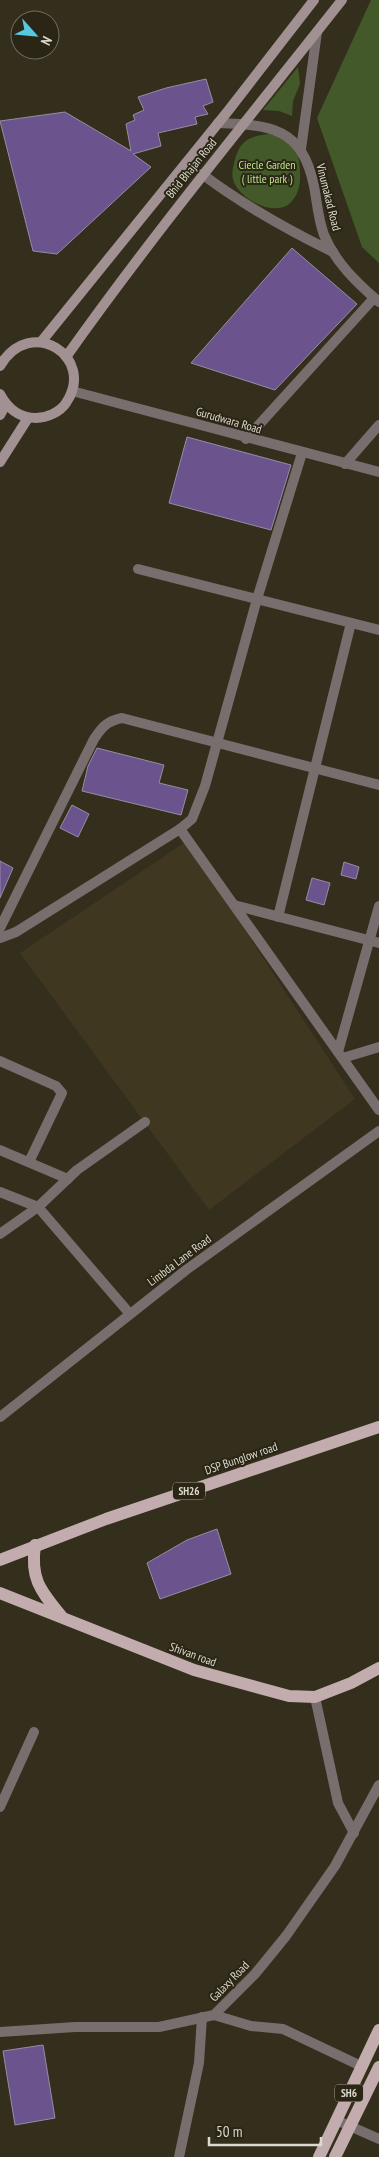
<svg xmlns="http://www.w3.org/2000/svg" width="379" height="2157" font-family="'PT Sans Narrow',sans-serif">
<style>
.built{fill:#3f371f}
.green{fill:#435929}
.building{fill:#6b538d;stroke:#958ea1}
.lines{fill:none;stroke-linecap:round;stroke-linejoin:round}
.street{stroke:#786e6e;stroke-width:10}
.secondary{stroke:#a29192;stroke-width:10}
.primary{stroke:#c2acad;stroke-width:12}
.labels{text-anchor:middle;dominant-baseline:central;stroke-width:4;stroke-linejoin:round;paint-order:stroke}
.shield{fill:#2a2514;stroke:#a7a396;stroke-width:1}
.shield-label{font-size:11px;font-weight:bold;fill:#dcd9ce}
.park-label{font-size:12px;fill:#b9e38a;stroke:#2a2514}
.street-label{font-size:12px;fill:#dcd9ce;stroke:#2a2514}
</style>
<rect width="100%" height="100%" fill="#342e1d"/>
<!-- built -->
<polygon class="built" points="187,841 355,1099 209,1210 20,953"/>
<!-- green -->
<g class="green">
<polygon points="371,0 379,0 379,263 362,247 317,118"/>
<polygon points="298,67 300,84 293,101 292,116 279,111 263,110"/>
<path d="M268 134 279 135 297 149C300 166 305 191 289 204 273 217 237 198 233 179 231 172 234 163 236 156 241 140 251 136 268 134Z"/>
</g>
<!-- building -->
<g class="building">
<polygon points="206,79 213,102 203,106 208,114 195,117 197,124 158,133 161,146 133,154 151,167 57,254 33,251 0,121 65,112 131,151 126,124 135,120 133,115 144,110 138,97 166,88"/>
<polygon points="292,248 357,304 275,390 191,363"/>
<polygon points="187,437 291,465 271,530 169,503"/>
<polygon points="97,748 164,765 159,783 188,790 181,815 82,791 88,766"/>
<polygon points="72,805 89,814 78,837 60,828"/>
<polygon points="0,861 13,868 0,898"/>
<polygon points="344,862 359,867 356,879 341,875"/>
<polygon points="312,878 330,883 324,905 306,900"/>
<polygon points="217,1529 231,1574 160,1599 147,1563 187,1540"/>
<polygon points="43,2045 55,2118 15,2125 3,2051"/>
</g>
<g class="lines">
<!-- street -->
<g class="street">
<path d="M218 123C272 125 302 128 314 186 317 202 318 219 324 235 335 262 357 283 379 302"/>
<polyline points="301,149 317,32"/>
<path d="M202 174C243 205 286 229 333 252"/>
<polyline points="72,391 379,472"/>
<polyline points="246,439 374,298"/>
<polyline points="345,464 379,425"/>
<polyline points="138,569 379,630"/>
<polyline points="180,829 379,1110"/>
<polyline points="234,905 379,943"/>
<polyline points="278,917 351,623"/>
<path d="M0 928 94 739C102 727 107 721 122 718L379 785"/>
<polyline points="0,938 16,932 180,829 192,819 205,786 257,599 302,453"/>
<polyline points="338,1052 379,906"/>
<polyline points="343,1058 379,1047"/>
<polyline points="0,1061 56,1086 62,1093 29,1162"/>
<polyline points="0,1150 68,1179"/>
<polyline points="0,1192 38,1207 130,1314"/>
<polyline points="0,1234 38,1207 77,1170 145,1122"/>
<polyline points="0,1417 186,1270 379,1131"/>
<polyline points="315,1697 338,1803 354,1833"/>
<polyline points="0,1807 34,1732"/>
<polyline points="214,2015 251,2026 283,2029 361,2066"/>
<polyline points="0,2032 75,2027 159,2027 214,2015 255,1974 286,1936 335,1866 379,1785"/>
<polyline points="336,2120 379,2139"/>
<polyline points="179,2157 199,2063 202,2017"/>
</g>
<!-- secondary -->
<g class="secondary">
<polyline points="41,342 228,111 314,0"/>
<path d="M66 357C153 234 249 118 342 0"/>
<path d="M0 366C30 314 97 357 66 403 60 412 47 418 36 418 19 418 8 409 0 394"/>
<polyline points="0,415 6,404"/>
<polyline points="0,462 28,418"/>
</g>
<!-- primary -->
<g class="primary">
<path d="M35 1545C30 1580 41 1591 62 1617"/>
<polyline points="0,1560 106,1519 379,1427"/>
<polyline points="0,1593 194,1670 289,1696 315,1697 351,1683 379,1668"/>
<polyline points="319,2157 379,2030"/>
<polyline points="335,2157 379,2067"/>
</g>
</g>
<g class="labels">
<!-- shield labels -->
<g class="shield">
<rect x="173" y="1482.5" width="32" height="17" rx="4"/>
<rect x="335" y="2084.5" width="28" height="17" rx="4"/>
</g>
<g class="shield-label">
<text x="189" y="1491">SH26</text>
<text x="349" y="2093">SH6</text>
</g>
<!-- park labels -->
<g class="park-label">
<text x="267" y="164">Ciecle Garden<tspan x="267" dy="14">( little park )</tspan></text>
</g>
<!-- street labels -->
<g class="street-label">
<text transform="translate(191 168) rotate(-51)">Bhid Bhajan Road</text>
<text transform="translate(329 197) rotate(76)">Vinumakad Road</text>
<text transform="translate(229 420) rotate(16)">Gurudwara Road</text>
<text transform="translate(179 1260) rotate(-37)">Limbda Lane Road</text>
<text transform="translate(241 1458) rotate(-19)">DSP Bunglow road</text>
<text transform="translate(193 1654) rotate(20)">Shivan road</text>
<text transform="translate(229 1981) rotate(-46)">Galaxy Road</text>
</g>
</g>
<!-- north arrow -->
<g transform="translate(35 35) rotate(117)"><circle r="24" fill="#2a2514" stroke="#716d5e"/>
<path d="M0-4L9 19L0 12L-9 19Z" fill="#56c9e1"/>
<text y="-8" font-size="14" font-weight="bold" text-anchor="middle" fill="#dcd9ce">N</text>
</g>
<!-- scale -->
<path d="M209 2137v8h112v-8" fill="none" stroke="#dcd9ce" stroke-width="2.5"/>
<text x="216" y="2137" font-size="15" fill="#dcd9ce" stroke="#2a2514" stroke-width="4" paint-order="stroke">50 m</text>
</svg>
